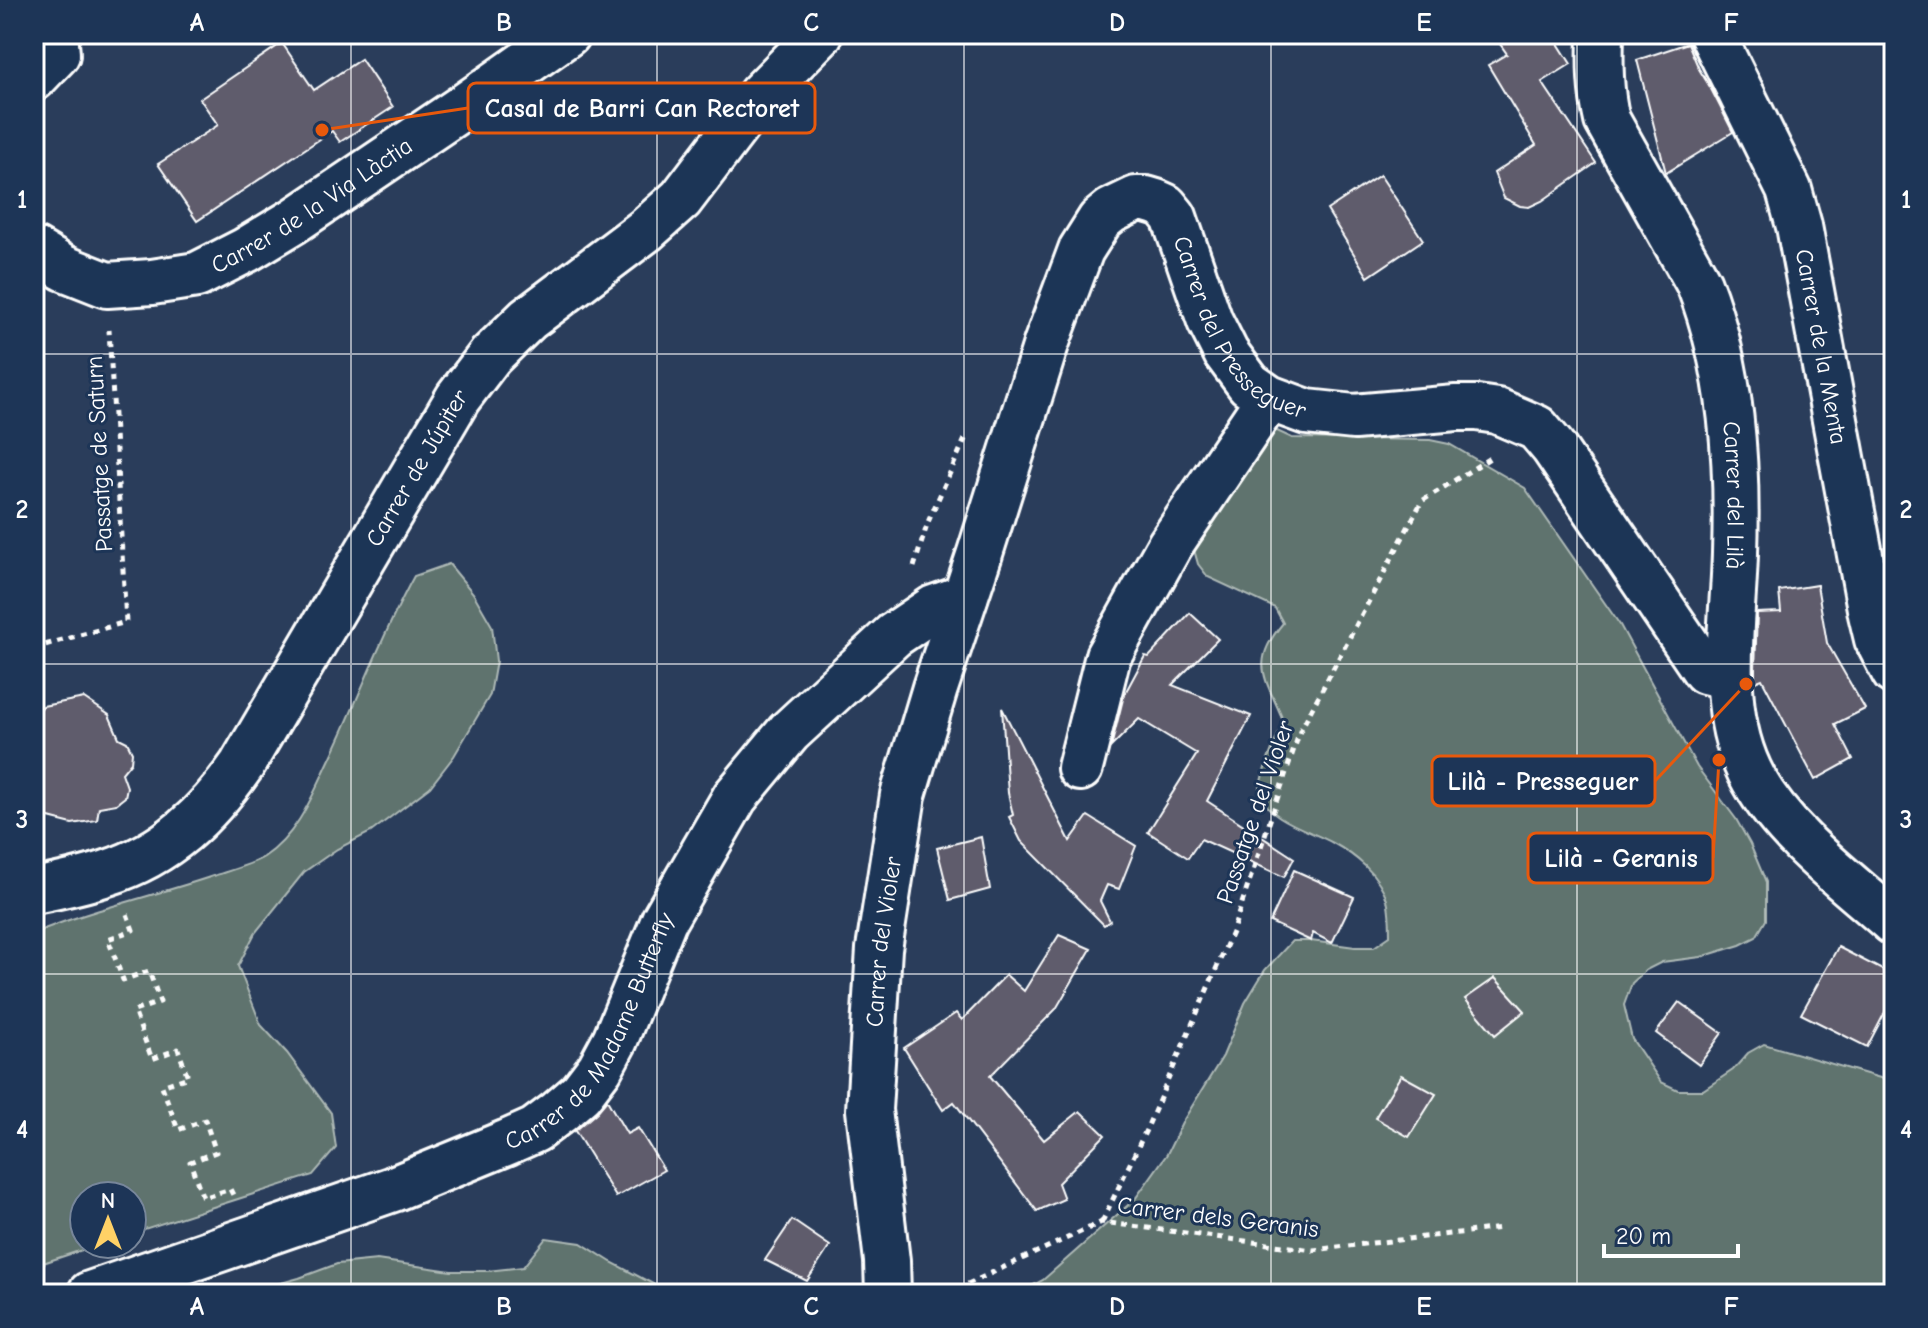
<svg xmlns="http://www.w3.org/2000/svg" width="1928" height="1328" font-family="'Comic Neue',sans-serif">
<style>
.green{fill:#5e736e;stroke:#aeb9b6;stroke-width:2}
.building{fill:#5f5b6c;stroke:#fff;stroke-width:2}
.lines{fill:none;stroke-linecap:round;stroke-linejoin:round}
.street-casing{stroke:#fff;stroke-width:50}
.path{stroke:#fff;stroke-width:5;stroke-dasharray:6 6;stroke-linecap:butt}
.street{stroke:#1d3557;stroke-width:44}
.grid{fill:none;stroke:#fff;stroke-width:2;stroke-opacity:0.55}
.labels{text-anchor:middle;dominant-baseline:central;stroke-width:6;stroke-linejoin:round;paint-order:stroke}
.street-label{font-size:24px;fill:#fff;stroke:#1d3557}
.leader{fill:none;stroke:#e8590c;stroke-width:3}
.callout-dot{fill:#e8590c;stroke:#1d3557;stroke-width:3}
.callout{fill:#1d3557;stroke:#e8590c;stroke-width:3}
.callout-label{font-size:26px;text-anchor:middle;font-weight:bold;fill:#fff}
.neatline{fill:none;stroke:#fff;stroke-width:3}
.grid-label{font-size:26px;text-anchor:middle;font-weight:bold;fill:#fff}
</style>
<rect width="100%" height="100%" fill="#2a3d5b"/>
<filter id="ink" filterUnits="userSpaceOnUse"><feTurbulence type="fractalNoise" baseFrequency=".0125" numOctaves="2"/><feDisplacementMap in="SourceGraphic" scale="16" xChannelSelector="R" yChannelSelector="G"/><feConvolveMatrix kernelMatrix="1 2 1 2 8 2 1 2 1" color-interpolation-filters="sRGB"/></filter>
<g filter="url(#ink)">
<!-- green -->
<g class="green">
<path d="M1256 429 1275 430 1292 438 1430 440 1449 444 1525 488 1620 625 1697 767 1736 819 1750 844 1766 882V920L1756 937 1740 945 1701 957 1662 962 1646 970 1632 983 1624 1005 1632 1039 1661 1082 1678 1090H1703L1733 1070 1748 1053 1764 1044 1894 1082V1294H1017L1043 1280 1135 1199 1167 1154 1183 1121 1223 1056 1245 1003 1265 970 1292 941H1311L1355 947H1374L1390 936C1390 924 1390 911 1387 900 1380 875 1355 855 1333 843 1312 831 1265 819 1260 792 1258 780 1278 734 1284 723 1268 680 1247 666 1283 623L1275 608 1208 577 1198 564 1193 546Z"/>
<path d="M449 564 473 593 492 626 496 661 490 695 454 756 430 787 371 832 337 849 304 872 255 933 238 966 261 1025 287 1053 331 1113 336 1148 313 1175 132 1233V1196H84V1244H100L34 1266V933C92 909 154 896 213 876 228 871 251 865 264 857 297 835 312 797 328 763 358 701 381 636 414 576Z"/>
<polygon points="546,1238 581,1243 611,1262 672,1294 242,1294 299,1278 337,1264 377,1260 451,1271 487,1271 523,1267"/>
</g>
<!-- building -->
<g class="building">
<polygon points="1493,34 1552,34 1571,64 1542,82 1596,163 1542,201 1529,207 1520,206 1504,198 1494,173 1536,145 1488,65 1507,54"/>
<polygon points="282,43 314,90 361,59 393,107 340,142 332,131 197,221 158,164 218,125 200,99"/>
<polygon points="1688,43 1699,69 1710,87 1733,132 1666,173 1637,60"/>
<polygon points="1380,175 1423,240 1368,277 1327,210"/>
<polygon points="1817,585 1827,643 1865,709 1835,724 1853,759 1815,780 1762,679 1755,682 1755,669 1757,613 1781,612 1779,591"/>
<polygon points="1190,613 1218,639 1172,685 1251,716 1207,801 1294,858 1284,877 1201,839 1188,858 1148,832 1197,754 1139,719 1111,747 1124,695 1145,656 1149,657"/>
<polygon points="84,698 109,715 119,738 127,742 132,752 131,762 122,773 127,787 125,797 116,804 99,807 97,820 72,824 41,816 34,806 34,716 43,706"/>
<polygon points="1002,708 1070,841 1088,816 1136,846 1119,889 1107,885 1100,901 1110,921 1104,925 1021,841 1009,817 1013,815 1008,793"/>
<polygon points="981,837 990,889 950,900 937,848"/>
<polygon points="1294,870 1354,897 1332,943 1313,933 1311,941 1270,922"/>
<polygon points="1059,935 1091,949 1056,1009 990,1076 1044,1140 1080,1111 1105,1135 1058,1183 1064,1199 1037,1211 954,1102 943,1110 904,1048 956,1013 962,1020 1006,975 1024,991"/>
<polygon points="1838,947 1894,976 1894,995 1867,1047 1801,1014"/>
<polygon points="1495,978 1525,1011 1495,1035 1465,999"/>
<polygon points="1679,1002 1722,1033 1699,1065 1656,1033"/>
<polygon points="1401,1075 1436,1094 1409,1137 1375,1118"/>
<polygon points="607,1100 627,1134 638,1128 664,1170 616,1197 575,1131 597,1112"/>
<polygon points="792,1220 830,1246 807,1281 765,1260"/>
</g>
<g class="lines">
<defs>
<g id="street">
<path id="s1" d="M1601 34C1600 64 1600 90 1607 120L1699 284C1732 369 1738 463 1735 553 1733 629 1716 711 1754 780 1786 837 1846 880 1894 923"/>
<path id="s2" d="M1712 34 1789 190 1799 226 1871 614 1877 639 1894 672"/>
<polyline points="34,78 57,54 55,34"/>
<path id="s3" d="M34 250 64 268 107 285 152 282 197 275 246 250 294 221 466 105 567 34"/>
<polyline points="1080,768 1108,656 1170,545 1269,398"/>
<path id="s4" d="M34 891C59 886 83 881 107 873 167 854 207 815 242 765L458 398 490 356 528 319 646 230 681 199 760 95 820 34"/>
<path id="s5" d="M90 1294 393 1189 508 1142 535 1130 559 1112 581 1093 600 1068 615 1040 664 920 735 797 789 732 894 635 934 608 965 597"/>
<path id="s6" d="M888 1294 887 1261 869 1110 879 949 903 795 935 688 980 553 1046 344 1081 250 1100 220 1111 211 1136 199H1146L1156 202 1165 206 1174 217 1210 321 1226 353 1249 384 1269 398 1307 412 1354 417 1456 408H1477L1497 411 1537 428 1553 447 1705 671 1730 677"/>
</g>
</defs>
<!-- street casing -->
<use href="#street" class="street-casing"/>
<!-- path -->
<g class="path">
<polyline points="914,567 928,522 965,439"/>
<polyline points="34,648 126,622 109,330"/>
<polyline points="127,914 133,930 108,939 123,980 149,971 160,1002 134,1011 152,1059 178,1049 188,1077 162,1086 178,1130 205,1120 216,1152 190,1162 203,1198 230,1189 234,1197"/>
<polyline points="1102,1222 1147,1128 1233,930 1300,731 1422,501 1490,458"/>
<polyline points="946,1294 1102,1222 1313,1250 1501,1228"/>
</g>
<!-- street -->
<use href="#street" class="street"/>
</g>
</g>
<!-- grid -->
<path class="grid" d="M351 34V1294M657 34V1294M964 34V1294M1271 34V1294M1577 34V1294M34 354H1894M34 664H1894M34 974H1894"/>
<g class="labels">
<!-- street labels -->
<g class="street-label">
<text stroke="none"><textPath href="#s3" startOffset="306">Carrer de la Via Làctia</textPath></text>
<text stroke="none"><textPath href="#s6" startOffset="1332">Carrer del Presseguer</textPath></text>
<text stroke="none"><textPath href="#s2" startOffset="334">Carrer de la Menta</textPath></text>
<text transform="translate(99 454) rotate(-93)">Passatge de Saturn</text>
<text stroke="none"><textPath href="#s4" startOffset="596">Carrer de Júpiter</textPath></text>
<text stroke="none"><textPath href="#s1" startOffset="490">Carrer del Lilà</textPath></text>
<text transform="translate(1255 812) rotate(-71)">Passatge del Violer</text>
<text stroke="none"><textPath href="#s6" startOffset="354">Carrer del Violer</textPath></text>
<text stroke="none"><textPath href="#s5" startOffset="588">Carrer de Madame Butterfly</textPath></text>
<text transform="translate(1218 1217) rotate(7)">Carrer dels Geranis</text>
</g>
</g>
<!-- callouts -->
<path class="leader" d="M322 130L468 108M1746 684L1655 781M1719 760L1713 858"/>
<g class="callout-dot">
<circle cx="322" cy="130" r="8"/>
<circle cx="1746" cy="684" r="8"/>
<circle cx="1719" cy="760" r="8"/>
</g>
<g class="callout">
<rect x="468" y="83" width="347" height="50" rx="8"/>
<rect x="1432" y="756" width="223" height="50" rx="8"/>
<rect x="1528" y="833" width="185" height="50" rx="8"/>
</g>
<g class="callout-label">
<text x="642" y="117">Casal de Barri Can Rectoret</text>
<text x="1543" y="790">Lilà - Presseguer</text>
<text x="1621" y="867">Lilà - Geranis</text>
</g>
<!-- margin -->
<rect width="1928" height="1328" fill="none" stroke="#1d3557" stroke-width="88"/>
<!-- north arrow -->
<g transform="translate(108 1220)"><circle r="38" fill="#1d3557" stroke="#77869a" stroke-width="2"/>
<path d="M0-6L14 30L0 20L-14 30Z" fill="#ffd166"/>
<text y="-12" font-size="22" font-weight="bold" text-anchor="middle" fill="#ffffff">N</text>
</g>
<!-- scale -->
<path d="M1604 1244v12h134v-12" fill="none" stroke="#ffffff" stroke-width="4"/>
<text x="1616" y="1244" font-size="24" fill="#ffffff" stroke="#1d3557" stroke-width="6" paint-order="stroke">20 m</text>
<rect x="44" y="44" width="1840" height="1240" class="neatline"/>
<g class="grid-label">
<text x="197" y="31">A</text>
<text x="504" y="31">B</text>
<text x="811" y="31">C</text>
<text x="1117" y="31">D</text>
<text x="1424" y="31">E</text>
<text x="1731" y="31">F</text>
<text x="22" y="208">1</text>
<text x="1906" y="208">1</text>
<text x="22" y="518">2</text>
<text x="1906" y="518">2</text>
<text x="22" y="828">3</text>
<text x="1906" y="828">3</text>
<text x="22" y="1138">4</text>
<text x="1906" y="1138">4</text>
<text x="197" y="1315">A</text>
<text x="504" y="1315">B</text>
<text x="811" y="1315">C</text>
<text x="1117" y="1315">D</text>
<text x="1424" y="1315">E</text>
<text x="1731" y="1315">F</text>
</g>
</svg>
